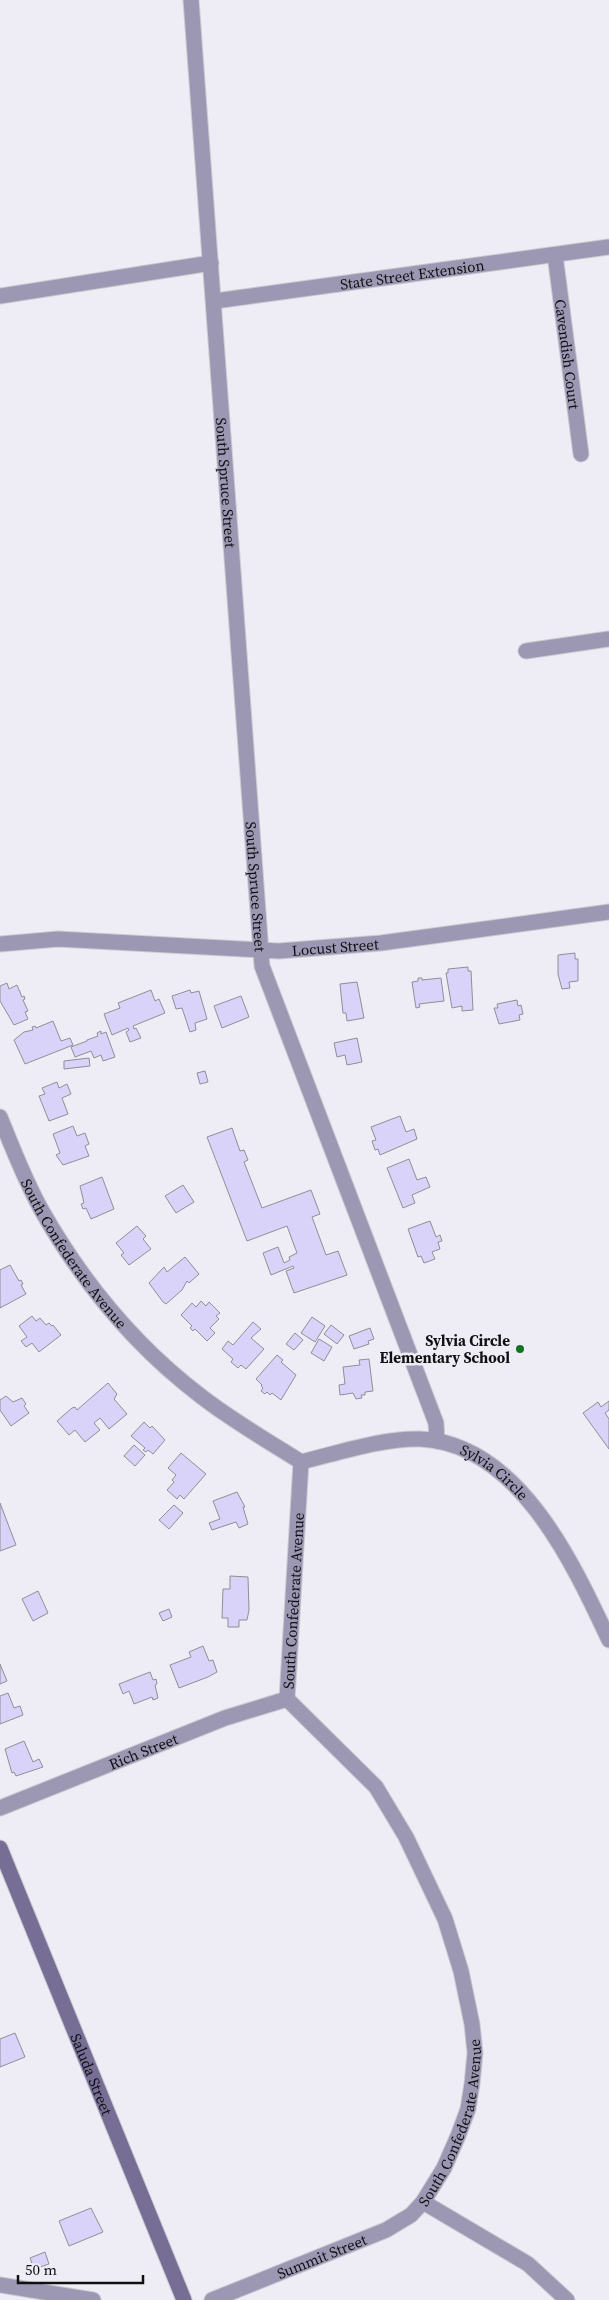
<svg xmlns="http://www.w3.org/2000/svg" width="609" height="2300" font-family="'Source Serif 4',serif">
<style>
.building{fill:#d9d2f9;stroke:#908f96}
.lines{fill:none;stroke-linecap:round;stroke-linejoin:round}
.street-casing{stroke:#cacad1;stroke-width:17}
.secondary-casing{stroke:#cacad1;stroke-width:17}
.street{stroke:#9c98b3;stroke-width:15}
.secondary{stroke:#766e95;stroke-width:15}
.poi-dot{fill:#117323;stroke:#eeedf5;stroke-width:2}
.labels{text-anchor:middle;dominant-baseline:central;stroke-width:5;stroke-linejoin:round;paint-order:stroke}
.street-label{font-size:15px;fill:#101013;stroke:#eeedf5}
.poi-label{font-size:15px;font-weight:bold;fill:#101013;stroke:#eeedf5;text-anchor:end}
</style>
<rect width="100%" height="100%" fill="#eeedf5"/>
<!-- building -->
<g class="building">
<polygon points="575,953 575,959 578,959 578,981 569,982 570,988 562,989 558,974 558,955"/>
<polygon points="468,967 468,971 471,971 473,1010 462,1011 462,1006 452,1008 446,973 448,973 448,969"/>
<polygon points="418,978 422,978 422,980 441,978 444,1001 419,1004 420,1007 416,1008 412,982 418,981"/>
<polygon points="357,982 364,1018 347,1021 346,1013 343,1013 340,984"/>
<polygon points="7,983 9,989 17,985 22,997 24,996 25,999 23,1000 28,1011 25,1012 28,1019 14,1025 0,1001 0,986"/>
<polygon points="151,990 155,1001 159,999 165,1013 133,1026 134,1029 136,1028 141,1038 130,1042 126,1032 129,1030 128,1028 112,1035 104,1014 120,1008 118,1003"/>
<polygon points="190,990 191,993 199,991 207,1019 195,1023 196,1030 190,1032 182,1008 176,1009 172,996"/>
<polygon points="241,996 249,1017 222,1028 214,1006"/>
<polygon points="517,1000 518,1006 521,1005 523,1014 519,1015 520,1020 499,1024 494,1008 498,1008 497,1004"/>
<polygon points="53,1021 61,1041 70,1038 73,1045 25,1064 14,1040 24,1032 33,1030 32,1027 35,1026 36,1028"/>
<polygon points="101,1031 101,1034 106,1032 115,1057 103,1061 101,1055 94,1058 91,1051 75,1057 71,1047 87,1041 87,1040 98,1036 97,1033"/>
<polygon points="357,1038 362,1062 347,1065 345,1055 337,1057 334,1043"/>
<polygon points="89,1058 90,1066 64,1069 64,1061"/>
<polygon points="205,1071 208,1082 200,1084 197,1073"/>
<polygon points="57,1082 59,1088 67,1084 71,1094 62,1098 68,1114 49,1121 39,1096 45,1094 42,1088"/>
<polygon points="400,1116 406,1132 414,1129 417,1139 380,1155 378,1149 375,1150 372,1141 376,1140 371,1127"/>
<polygon points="73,1126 77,1136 85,1133 89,1144 85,1146 89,1156 63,1165 56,1155 60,1153 53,1134"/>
<polygon points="232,1128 240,1151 244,1150 248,1160 244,1162 262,1208 311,1190 320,1214 312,1217 326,1255 338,1251 347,1275 294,1293 286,1271 294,1268 293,1266 271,1275 263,1253 278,1247 284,1263 290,1260 289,1257 297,1253 287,1226 247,1241 207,1137"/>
<polygon points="409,1159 417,1180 426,1177 430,1187 412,1195 415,1203 403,1208 387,1168"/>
<polygon points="102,1177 114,1209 91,1219 86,1208 83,1209 81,1204 84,1203 80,1186"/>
<polygon points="183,1185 194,1202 176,1213 165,1196"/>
<polygon points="430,1221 436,1237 440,1235 442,1241 438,1242 440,1249 432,1252 435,1259 424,1263 421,1256 418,1257 408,1229"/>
<polygon points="137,1226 146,1236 143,1239 151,1249 129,1265 121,1255 124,1253 116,1243"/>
<polygon points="185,1257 199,1274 189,1283 187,1281 182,1290 166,1304 163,1302 149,1283 164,1267 167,1272"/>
<polygon points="10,1265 19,1281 21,1280 23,1284 21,1285 26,1294 0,1308 0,1270"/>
<polygon points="201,1301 206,1306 209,1302 220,1313 216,1316 219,1319 210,1328 215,1333 207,1341 195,1329 193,1331 190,1328 192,1326 181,1315 192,1303 196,1307"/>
<polygon points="32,1316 36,1321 40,1318 46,1325 49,1323 52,1326 53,1325 61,1335 39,1352 32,1343 26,1347 21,1341 27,1337 19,1326"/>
<polygon points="312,1317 325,1326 315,1342 301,1333"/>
<polygon points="253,1322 261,1329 251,1338 264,1349 246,1369 241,1365 238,1368 231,1362 233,1359 222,1349 228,1341 233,1345"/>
<polygon points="331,1325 344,1335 337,1344 324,1334"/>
<polygon points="370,1328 374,1339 368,1341 369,1344 354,1349 349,1336"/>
<polygon points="295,1333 303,1340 294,1350 286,1344"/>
<polygon points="319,1339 332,1347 324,1361 311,1353"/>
<polygon points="277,1355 283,1360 281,1362 296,1375 281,1400 272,1393 270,1395 267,1392 265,1394 261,1391 263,1388 261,1386 262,1385 256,1379"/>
<polygon points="369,1359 373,1391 365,1392 365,1395 361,1395 362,1398 356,1399 353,1393 340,1395 339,1385 345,1384 343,1367 360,1365 359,1360"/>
<polygon points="108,1383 117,1394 114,1399 127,1414 109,1429 100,1418 94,1423 100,1430 85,1442 75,1430 69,1435 57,1421 72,1408 75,1407 77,1410"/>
<polygon points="6,1396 13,1402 22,1398 26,1404 24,1406 29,1413 11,1426 0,1410 0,1400"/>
<polygon points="609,1401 609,1410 605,1413 609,1419 609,1449 583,1413 598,1402 601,1407"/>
<polygon points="144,1422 150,1428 152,1426 165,1440 153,1454 148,1450 146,1452 143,1450 145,1448 131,1436"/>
<polygon points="134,1445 145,1455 135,1466 124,1456"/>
<polygon points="181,1453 206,1474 184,1499 180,1495 177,1499 167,1490 174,1482 172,1480 176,1475 168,1468"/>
<polygon points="237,1492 245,1507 243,1507 248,1524 239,1528 236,1522 212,1530 209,1523 220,1519 213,1501"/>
<polygon points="0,1503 16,1545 0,1551"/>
<polygon points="174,1505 183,1513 169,1529 159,1520"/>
<polygon points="230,1576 248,1577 249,1610 247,1620 239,1620 239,1627 228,1627 228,1618 222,1618 223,1589 230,1589"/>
<polygon points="38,1591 48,1613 33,1621 22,1599"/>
<polygon points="169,1609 172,1617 163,1621 159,1613"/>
<polygon points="203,1646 209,1661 213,1660 217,1672 208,1677 179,1688 170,1665 191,1657 189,1652"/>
<polygon points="0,1664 7,1681 0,1684"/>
<polygon points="150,1672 153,1680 156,1679 157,1684 155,1685 158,1698 153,1700 152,1697 134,1704 129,1691 123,1694 119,1684"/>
<polygon points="8,1693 14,1708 20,1706 23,1715 0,1724 0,1696"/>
<polygon points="24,1741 33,1762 39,1759 43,1767 16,1776 14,1772 12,1773 5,1749"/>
<polygon points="15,2033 25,2057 0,2067 0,2039"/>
<polygon points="91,2208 103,2232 69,2246 59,2221"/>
<polygon points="45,2252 49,2264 34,2269 30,2258"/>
</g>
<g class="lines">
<defs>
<g id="street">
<path id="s1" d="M191 0 262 966 436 1423 437 1441"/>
<path id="s2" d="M555 255 581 454"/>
<polyline points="0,296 211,263"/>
<path id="s3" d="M215 301 609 247"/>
<polyline points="526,651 609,639"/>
<path id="s4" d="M0 944 58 939 279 951 381 943 609 912"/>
<path id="s5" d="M0 1117C13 1149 25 1181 42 1211 83 1283 136 1347 202 1397 233 1421 268 1441 301 1462"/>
<path id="s6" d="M301 1462C338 1453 382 1438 420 1439 518 1443 573 1563 609 1640"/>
<path id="s7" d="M0 1808 225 1718 287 1699"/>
<polyline points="423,2202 528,2264 567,2300"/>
<polyline points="0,2285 93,2300"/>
<path id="s8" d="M212 2300 386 2230 411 2215 423 2202 444 2168 458 2136 468 2109 472 2084 475 2053 472 2024 461 1971 445 1919 406 1837 376 1787 287 1699 301 1462"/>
</g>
<g id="secondary">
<path id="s9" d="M0 1848 184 2300"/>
</g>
</defs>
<!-- street casing -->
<use href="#street" class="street-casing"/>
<!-- secondary casing -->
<use href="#secondary" class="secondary-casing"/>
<!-- street -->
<use href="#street" class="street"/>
<!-- secondary -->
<use href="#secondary" class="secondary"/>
</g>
<!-- markers -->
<circle class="poi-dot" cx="520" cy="1349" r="5"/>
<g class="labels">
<!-- street labels -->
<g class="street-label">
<text stroke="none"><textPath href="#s3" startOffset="199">State Street Extension</textPath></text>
<text stroke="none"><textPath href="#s2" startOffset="100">Cavendish Court</textPath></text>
<text stroke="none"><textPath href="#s1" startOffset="484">South Spruce Street</textPath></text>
<text stroke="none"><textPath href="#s1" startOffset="889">South Spruce Street</textPath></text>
<text stroke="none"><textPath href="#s4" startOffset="336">Locust Street</textPath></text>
<text stroke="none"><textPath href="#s5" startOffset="156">South Confederate Avenue</textPath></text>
<text stroke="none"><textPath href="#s6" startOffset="205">Sylvia Circle</textPath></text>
<text stroke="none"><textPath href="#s8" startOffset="905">South Confederate Avenue</textPath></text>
<text stroke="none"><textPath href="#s7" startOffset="154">Rich Street</textPath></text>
<text stroke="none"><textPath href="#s9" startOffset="244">Saluda Street</textPath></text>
<text stroke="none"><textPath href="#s8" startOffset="320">South Confederate Avenue</textPath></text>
<text stroke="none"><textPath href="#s8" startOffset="118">Summit Street</textPath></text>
</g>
<!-- poi labels -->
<g class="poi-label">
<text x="510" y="1340">Sylvia Circle<tspan x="510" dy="17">Elementary School</tspan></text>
</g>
</g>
<!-- scale -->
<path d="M18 2275v8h125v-8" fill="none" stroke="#101013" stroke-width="2.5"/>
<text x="25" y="2275" font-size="15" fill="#101013" stroke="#eeedf5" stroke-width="4" paint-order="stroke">50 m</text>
</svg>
